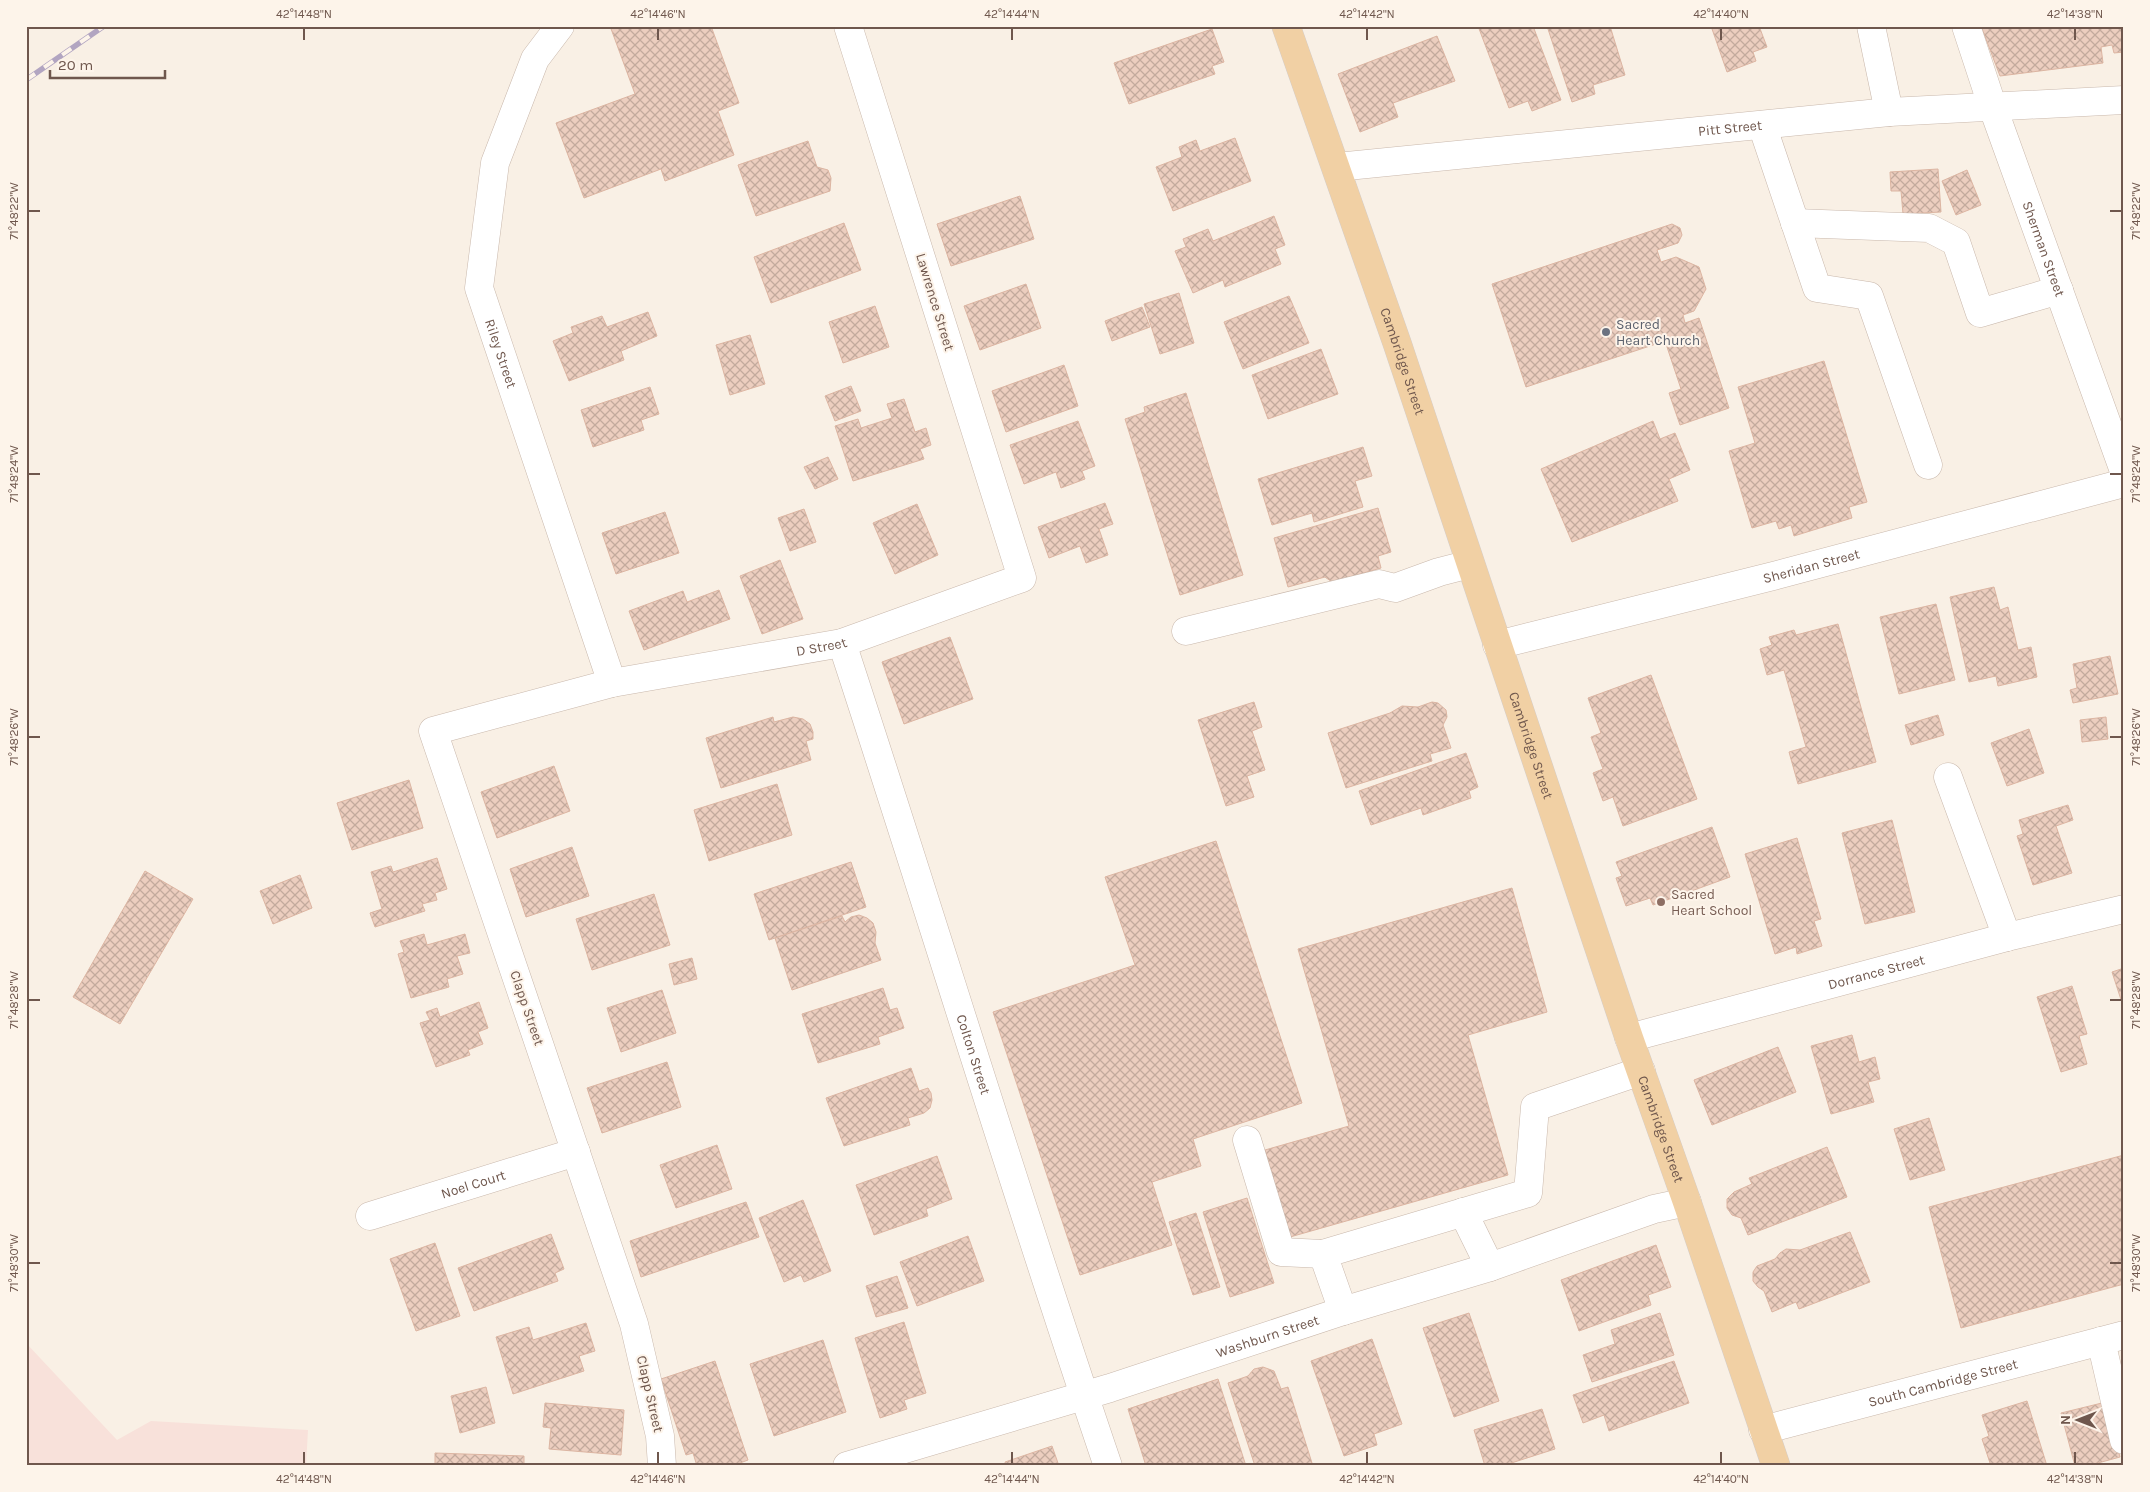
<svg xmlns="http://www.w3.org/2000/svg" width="2150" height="1492" font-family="Karla,sans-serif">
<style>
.commercial{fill:#f8e1da}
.building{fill:url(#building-cross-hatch);stroke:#dcb5a2}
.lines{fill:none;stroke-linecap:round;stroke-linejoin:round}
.minor-casing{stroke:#c9b8ac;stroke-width:29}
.major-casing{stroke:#d4cdca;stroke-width:29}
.minor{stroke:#fff;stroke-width:28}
.major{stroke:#f1d0a4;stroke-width:28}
.rail-casing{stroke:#b2a5c1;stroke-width:5.5}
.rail{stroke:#fdf4ea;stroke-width:4;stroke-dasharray:11;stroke-linecap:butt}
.ticks{fill:none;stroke:#6f574d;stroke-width:2}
.worship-dot{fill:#6b7280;stroke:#fdf4ea;stroke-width:2}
.education-dot{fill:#8d6e63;stroke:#fdf4ea;stroke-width:2}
.labels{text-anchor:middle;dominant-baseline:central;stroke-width:4;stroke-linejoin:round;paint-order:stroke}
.street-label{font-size:14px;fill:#6f574d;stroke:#fdf4ea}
.worship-label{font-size:14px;fill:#5b616d;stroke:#fdf4ea;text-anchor:start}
.education-label{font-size:14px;fill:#785e54;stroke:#fdf4ea;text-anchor:start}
.neatline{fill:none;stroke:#6f574d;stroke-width:2}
.ticks-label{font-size:12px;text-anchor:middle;fill:#6f574d}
</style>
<defs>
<pattern id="building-cross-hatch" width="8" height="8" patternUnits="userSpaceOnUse" patternTransform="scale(1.25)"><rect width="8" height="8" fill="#eccebf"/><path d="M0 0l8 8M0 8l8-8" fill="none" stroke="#c3aa9d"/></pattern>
</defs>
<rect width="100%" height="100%" fill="#f9f0e5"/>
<!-- commercial -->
<polygon class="commercial" points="26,1343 117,1440 151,1421 308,1430 306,1466 26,1466"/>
<!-- building -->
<g class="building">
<polygon points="610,26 711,26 739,103 718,111 734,155 665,181 661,169 584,198 556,123 635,94"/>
<polygon points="1478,26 1533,26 1561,100 1532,111 1528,101 1509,108"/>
<polygon points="1547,26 1610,26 1625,75 1593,85 1595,94 1572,102"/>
<polygon points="1711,26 1759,26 1767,47 1753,52 1756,61 1727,72"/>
<polygon points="1981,26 2124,26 2124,52 2114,53 2112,45 2101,47 2103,63 2000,76"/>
<polygon points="1212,29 1224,62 1212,66 1215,74 1129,104 1114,63"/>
<polygon points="1437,36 1455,81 1393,103 1398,117 1360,132 1338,74"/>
<polygon points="1235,138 1251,181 1173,211 1156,167 1182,157 1179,147 1196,140 1200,151"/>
<polygon points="808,141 817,167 828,170 831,178 830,191 756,216 738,165"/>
<polygon points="1938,169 1941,212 1903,214 1901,191 1891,191 1890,172"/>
<polygon points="1967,170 1981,205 1956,215 1942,181"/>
<polygon points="1020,196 1034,239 951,266 937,224"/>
<polygon points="1274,216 1285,245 1275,249 1281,264 1225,287 1223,280 1193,293 1175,251 1186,247 1183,239 1208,229 1213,241"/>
<polygon points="844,223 861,270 771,303 754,257"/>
<polygon points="1672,224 1680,228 1682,235 1678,243 1657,250 1661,262 1676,257 1699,267 1706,289 1694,311 1683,315 1685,323 1699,318 1729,408 1680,425 1669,393 1681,389 1665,341 1526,387 1492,284"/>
<polygon points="1026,284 1041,328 980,350 964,306"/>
<polygon points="1179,293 1194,343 1160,354 1144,304"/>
<polygon points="1289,296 1309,343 1243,369 1224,322"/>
<polygon points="875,306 889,347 843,363 829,322"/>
<polygon points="1142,307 1150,327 1112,341 1105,321"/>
<polygon points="648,312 657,336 621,351 624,360 569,381 553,341 573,333 571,327 602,316 607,327"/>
<polygon points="750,335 765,384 730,395 716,345"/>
<polygon points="1321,349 1338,394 1268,419 1252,375"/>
<polygon points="1824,361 1867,502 1849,507 1852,518 1794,536 1791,525 1779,529 1776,521 1752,528 1729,451 1755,443 1738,387"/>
<polygon points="1064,365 1078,406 1006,432 992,391"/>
<polygon points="851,386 861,411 835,421 825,396"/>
<polygon points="650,387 659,414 641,420 644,430 593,447 581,410"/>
<polygon points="1186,393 1243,575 1180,595 1125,419 1145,412 1144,407"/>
<polygon points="904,399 915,432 926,428 931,445 920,449 924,459 853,481 835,426 858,419 861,428 892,418 887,404"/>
<polygon points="1078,421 1095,466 1082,471 1085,479 1061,488 1056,472 1024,484 1010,445"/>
<polygon points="1653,421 1660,439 1675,433 1690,470 1669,479 1678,501 1572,542 1541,469"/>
<polygon points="1363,447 1372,476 1355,481 1363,507 1314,522 1312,513 1272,525 1258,479"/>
<polygon points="828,457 838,479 815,489 804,467"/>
<polygon points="1105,503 1113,524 1099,529 1108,555 1086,563 1080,546 1049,558 1038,527"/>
<polygon points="917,504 938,555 895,574 873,523"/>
<polygon points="1378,508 1391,552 1378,556 1381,568 1332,582 1325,577 1288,587 1274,538"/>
<polygon points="804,509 816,542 790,551 778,518"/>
<polygon points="665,512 679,553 616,574 602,533"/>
<polygon points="780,560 803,619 762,634 740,576"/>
<polygon points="1994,587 2000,610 2008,607 2018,650 2031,647 2037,677 1998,686 1996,676 1969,682 1950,597"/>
<polygon points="719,590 730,619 644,650 629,611 683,591 687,602"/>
<polygon points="1936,604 1955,680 1899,694 1880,617"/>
<polygon points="1838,624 1876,762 1798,784 1789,752 1806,747 1784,670 1767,675 1760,649 1772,645 1769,637 1794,630 1796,635"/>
<polygon points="950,637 973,699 904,724 882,662"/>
<polygon points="2110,656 2118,694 2073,703 2070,690 2077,688 2073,664"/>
<polygon points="1651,675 1697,799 1623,826 1613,797 1603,801 1593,773 1603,769 1591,737 1601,733 1588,698"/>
<polygon points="1254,702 1262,727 1252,731 1265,770 1247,776 1254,797 1226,806 1198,720"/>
<polygon points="1432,702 1438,703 1446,710 1447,717 1443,725 1451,748 1430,754 1432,761 1346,788 1328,733 1390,713 1402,706 1418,707"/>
<polygon points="1938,715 1944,735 1911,745 1905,725"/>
<polygon points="773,717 774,722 793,717 803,719 810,724 813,732 813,739 806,741 811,760 721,788 706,738"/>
<polygon points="2106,717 2108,739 2082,742 2080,720"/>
<polygon points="2029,729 2044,773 2007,786 1991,743"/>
<polygon points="1466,753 1478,787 1469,791 1471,798 1423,815 1421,808 1371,825 1359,791"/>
<polygon points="554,766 570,811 497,838 481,792"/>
<polygon points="409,780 423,828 352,850 337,803"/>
<polygon points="777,784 792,835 709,861 694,810"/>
<polygon points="2068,805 2073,820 2056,826 2072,873 2033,885 2017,836 2023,834 2019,820"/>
<polygon points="1892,820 1915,912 1865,924 1842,833"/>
<polygon points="1712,827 1730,877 1653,905 1650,898 1626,906 1616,878 1622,876 1616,862"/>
<polygon points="1797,838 1821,919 1814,921 1822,946 1797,954 1796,947 1775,954 1745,854"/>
<polygon points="1216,841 1302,1103 1193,1139 1201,1166 1152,1182 1172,1245 1080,1275 993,1012 1135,965 1105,877"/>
<polygon points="572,847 589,896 526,917 510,869"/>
<polygon points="437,858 447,889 435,893 437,900 422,904 425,911 375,927 370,913 382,909 371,872 391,866 393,872"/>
<polygon points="851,862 866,907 769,940 754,894"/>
<polygon points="145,871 193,899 120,1024 73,997"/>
<polygon points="300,875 312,908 273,924 260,891"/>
<polygon points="1512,888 1547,1012 1468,1035 1508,1175 1290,1237 1265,1150 1349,1126 1298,949"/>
<polygon points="654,894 670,945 592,970 576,919"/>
<polygon points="859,915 867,918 873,923 876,932 875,943 881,960 792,990 775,938 842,916 845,922 851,917"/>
<polygon points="424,934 427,945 465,934 470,953 457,956 463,974 447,979 449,987 411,998 398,954 404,952 400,941"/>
<polygon points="692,958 697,979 674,985 669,964"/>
<polygon points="2124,968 2124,1009 2112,972"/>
<polygon points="2072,986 2087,1034 2079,1036 2087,1064 2061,1072 2037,997"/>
<polygon points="883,988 890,1010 897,1008 904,1028 878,1037 880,1044 818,1063 802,1014"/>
<polygon points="662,990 676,1033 621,1052 607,1008"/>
<polygon points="479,1002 488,1028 478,1032 483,1044 468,1050 470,1055 436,1067 420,1023 430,1020 426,1012 437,1008 440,1017"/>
<polygon points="1852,1035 1859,1062 1875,1057 1880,1079 1868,1082 1874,1102 1831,1114 1811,1046"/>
<polygon points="1778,1047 1796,1092 1712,1125 1694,1080"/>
<polygon points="667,1062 681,1107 602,1133 587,1088"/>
<polygon points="911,1068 919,1091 928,1088 931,1093 932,1100 930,1108 924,1113 908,1118 910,1125 844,1146 826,1098"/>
<polygon points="1929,1118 1945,1170 1910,1180 1894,1129"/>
<polygon points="717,1145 732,1189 676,1208 660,1165"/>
<polygon points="1827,1147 1847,1197 1748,1235 1741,1218 1732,1215 1727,1208 1727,1199 1734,1192 1752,1184 1749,1178"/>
<polygon points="2124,1155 2124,1284 1961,1328 1929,1207"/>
<polygon points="937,1156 952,1199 926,1209 928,1216 874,1235 856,1185"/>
<polygon points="1247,1198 1274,1283 1230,1297 1203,1212"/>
<polygon points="803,1200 831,1271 804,1282 801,1275 784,1282 759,1218"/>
<polygon points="746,1202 759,1237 641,1277 630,1241"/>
<polygon points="1196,1213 1220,1287 1193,1295 1169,1222"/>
<polygon points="1850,1232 1870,1282 1799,1309 1796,1302 1772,1312 1764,1291 1758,1287 1753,1281 1753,1272 1757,1266 1775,1259 1780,1253 1786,1249 1800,1250"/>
<polygon points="551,1234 564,1269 555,1273 558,1281 474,1311 458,1268"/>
<polygon points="968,1236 984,1281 917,1306 900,1262"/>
<polygon points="435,1243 460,1316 416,1331 390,1259"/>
<polygon points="1656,1245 1671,1287 1648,1295 1651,1305 1579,1331 1561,1280"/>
<polygon points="897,1276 908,1308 876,1317 866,1286"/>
<polygon points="1469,1313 1499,1401 1454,1417 1423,1328"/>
<polygon points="1660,1313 1674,1355 1592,1382 1583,1355 1615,1344 1611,1330"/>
<polygon points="904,1322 926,1393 904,1400 907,1409 880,1418 855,1338"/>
<polygon points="586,1323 595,1351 579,1356 584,1371 513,1394 496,1337 529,1327 533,1340"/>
<polygon points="1372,1339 1402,1424 1374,1434 1377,1445 1344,1456 1311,1361"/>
<polygon points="823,1340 846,1412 774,1436 750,1364"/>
<polygon points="715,1361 748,1460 732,1466 697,1466 693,1453 686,1455 661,1379"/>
<polygon points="1674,1361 1689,1403 1609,1431 1604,1415 1583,1423 1573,1395"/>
<polygon points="1263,1367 1274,1371 1281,1389 1288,1387 1312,1463 1305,1466 1255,1466 1228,1383 1248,1376 1254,1369"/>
<polygon points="1218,1379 1246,1466 1146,1466 1128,1409"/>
<polygon points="486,1387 495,1423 460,1433 451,1396"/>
<polygon points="2027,1401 2047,1466 1991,1466 1982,1439 1989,1436 1982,1415"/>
<polygon points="2106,1402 2120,1457 2087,1466 2075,1466 2061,1413"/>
<polygon points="545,1403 624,1410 621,1455 549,1449 551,1428 543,1427"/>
<polygon points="1542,1409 1555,1449 1502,1466 1485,1466 1474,1430"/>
<polygon points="1052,1446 1059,1466 1006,1466 1005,1462"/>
<polygon points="435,1453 524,1456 524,1466 435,1466"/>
</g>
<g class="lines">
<defs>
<g id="minor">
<path id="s1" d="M560 26 535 59 495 163 479 288 612 683"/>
<polyline points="1871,26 1889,112"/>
<path id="s2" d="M1966 26 1992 105 2124 471"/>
<polyline points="1762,125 1817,288 1869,296 1928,465"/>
<path id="s3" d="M1337 167 1889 112 2124 100"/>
<polyline points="1795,223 1929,228 1956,242 1980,313 2059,290"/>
<polyline points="1186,631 1379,584 1395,588 1439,572 1470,564"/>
<path id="s4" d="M842 643C932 917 1015 1193 1108 1466"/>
<path id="s5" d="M1497 645 1777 575 2124 483"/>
<polyline points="1948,777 2007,937"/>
<path id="s6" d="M1629 1038 2007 937 2124 909"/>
<polyline points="1247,1140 1281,1252 1323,1254"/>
<polyline points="1463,1212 1490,1267"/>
<path id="s7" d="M370 1216 576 1152"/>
<polyline points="1343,1311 1323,1254 1528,1193 1535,1107 1641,1071"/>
<polyline points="2101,1341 2124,1440"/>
<path id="s8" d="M1763 1430 2124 1335"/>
<path id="s9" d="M662 1466 660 1436 634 1324 433 731 612 683 842 643 1022 578 848 26"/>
<path id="s10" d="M847 1466 1110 1388 1343 1311 1490 1267 1654 1209 1687 1202"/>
</g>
<g id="major">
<path id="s11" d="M1286 26 1397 343 1629 1038 1687 1202 1776 1466"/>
</g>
</defs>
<!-- minor casing -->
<use href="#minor" class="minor-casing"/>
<!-- major casing -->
<use href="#major" class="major-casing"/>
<!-- minor -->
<use href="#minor" class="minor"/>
<!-- major -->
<use href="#major" class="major"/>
<defs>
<polyline id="rail" points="26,80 104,26"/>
</defs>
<!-- rail casing -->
<use href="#rail" class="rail-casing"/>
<!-- rail -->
<use href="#rail" class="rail"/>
</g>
<!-- ticks -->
<path class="ticks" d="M304 28V40M658 28V40M1012 28V40M1367 28V40M1721 28V40M2075 28V40M28 211H40M2110 211H2122M28 474H40M2110 474H2122M28 737H40M2110 737H2122M28 1000H40M2110 1000H2122M28 1263H40M2110 1263H2122M304 1452V1464M658 1452V1464M1012 1452V1464M1367 1452V1464M1721 1452V1464M2075 1452V1464"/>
<!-- markers -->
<circle class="worship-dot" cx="1606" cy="332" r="5"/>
<circle class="education-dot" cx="1661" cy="902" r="5"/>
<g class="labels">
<!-- street labels -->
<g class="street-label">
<text stroke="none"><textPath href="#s3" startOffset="395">Pitt Street</textPath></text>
<text stroke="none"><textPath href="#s2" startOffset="236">Sherman Street</textPath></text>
<text transform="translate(935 302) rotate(73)">Lawrence Street</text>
<text stroke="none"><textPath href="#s1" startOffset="348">Riley Street</textPath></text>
<text stroke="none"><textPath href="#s11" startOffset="355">Cambridge Street</textPath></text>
<text stroke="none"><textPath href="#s5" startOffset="324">Sheridan Street</textPath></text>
<text stroke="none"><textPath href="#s9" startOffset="1169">D Street</textPath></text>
<text stroke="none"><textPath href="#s11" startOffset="760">Cambridge Street</textPath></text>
<text stroke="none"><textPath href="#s6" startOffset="256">Dorrance Street</textPath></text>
<text transform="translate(527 1008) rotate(71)">Clapp Street</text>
<text stroke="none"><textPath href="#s4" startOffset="432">Colton Street</textPath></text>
<text stroke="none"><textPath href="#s11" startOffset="1165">Cambridge Street</textPath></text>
<text stroke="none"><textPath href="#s7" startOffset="108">Noel Court</textPath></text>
<text stroke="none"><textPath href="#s10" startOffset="440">Washburn Street</textPath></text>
<text stroke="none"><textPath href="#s8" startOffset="186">South Cambridge Street</textPath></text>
<text transform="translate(650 1394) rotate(77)">Clapp Street</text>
</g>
<!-- worship labels -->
<g class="worship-label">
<text x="1616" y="324">Sacred<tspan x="1616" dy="16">Heart Church</tspan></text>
</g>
<!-- education labels -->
<g class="education-label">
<text x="1671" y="894">Sacred<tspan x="1671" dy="16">Heart School</tspan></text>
</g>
</g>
<!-- border -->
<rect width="2150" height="1492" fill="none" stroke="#fdf4ea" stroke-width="55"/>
<!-- north arrow -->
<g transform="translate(2078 1420) rotate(270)" stroke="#fdf4ea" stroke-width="4" paint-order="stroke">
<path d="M0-4L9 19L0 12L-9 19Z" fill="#6f574d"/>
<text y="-8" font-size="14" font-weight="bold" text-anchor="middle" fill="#6f574d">N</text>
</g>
<!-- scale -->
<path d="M50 70v8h115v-8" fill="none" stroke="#6f574d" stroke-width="2.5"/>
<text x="58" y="70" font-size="15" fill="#6f574d" stroke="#fdf4ea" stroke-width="4" paint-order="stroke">20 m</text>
<rect x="28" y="28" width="2094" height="1436" class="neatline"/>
<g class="ticks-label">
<text x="304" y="18">42°14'48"N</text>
<text x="658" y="18">42°14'46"N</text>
<text x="1012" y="18">42°14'44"N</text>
<text x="1367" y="18">42°14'42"N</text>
<text x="1721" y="18">42°14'40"N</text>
<text x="2075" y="18">42°14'38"N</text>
<text transform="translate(2136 211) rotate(-90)" y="4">71°48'22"W</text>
<text transform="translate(14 211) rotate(-90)" y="4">71°48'22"W</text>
<text transform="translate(2136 474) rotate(-90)" y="4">71°48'24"W</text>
<text transform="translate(14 474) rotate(-90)" y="4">71°48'24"W</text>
<text transform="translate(2136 737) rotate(-90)" y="4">71°48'26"W</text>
<text transform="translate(14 737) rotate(-90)" y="4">71°48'26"W</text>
<text transform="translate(2136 1000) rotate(-90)" y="4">71°48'28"W</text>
<text transform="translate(14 1000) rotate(-90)" y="4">71°48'28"W</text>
<text transform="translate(2136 1263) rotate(-90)" y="4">71°48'30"W</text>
<text transform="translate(14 1263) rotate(-90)" y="4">71°48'30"W</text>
<text x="304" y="1483">42°14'48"N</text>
<text x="658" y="1483">42°14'46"N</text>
<text x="1012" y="1483">42°14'44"N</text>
<text x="1367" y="1483">42°14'42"N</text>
<text x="1721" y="1483">42°14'40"N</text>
<text x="2075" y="1483">42°14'38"N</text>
</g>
</svg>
